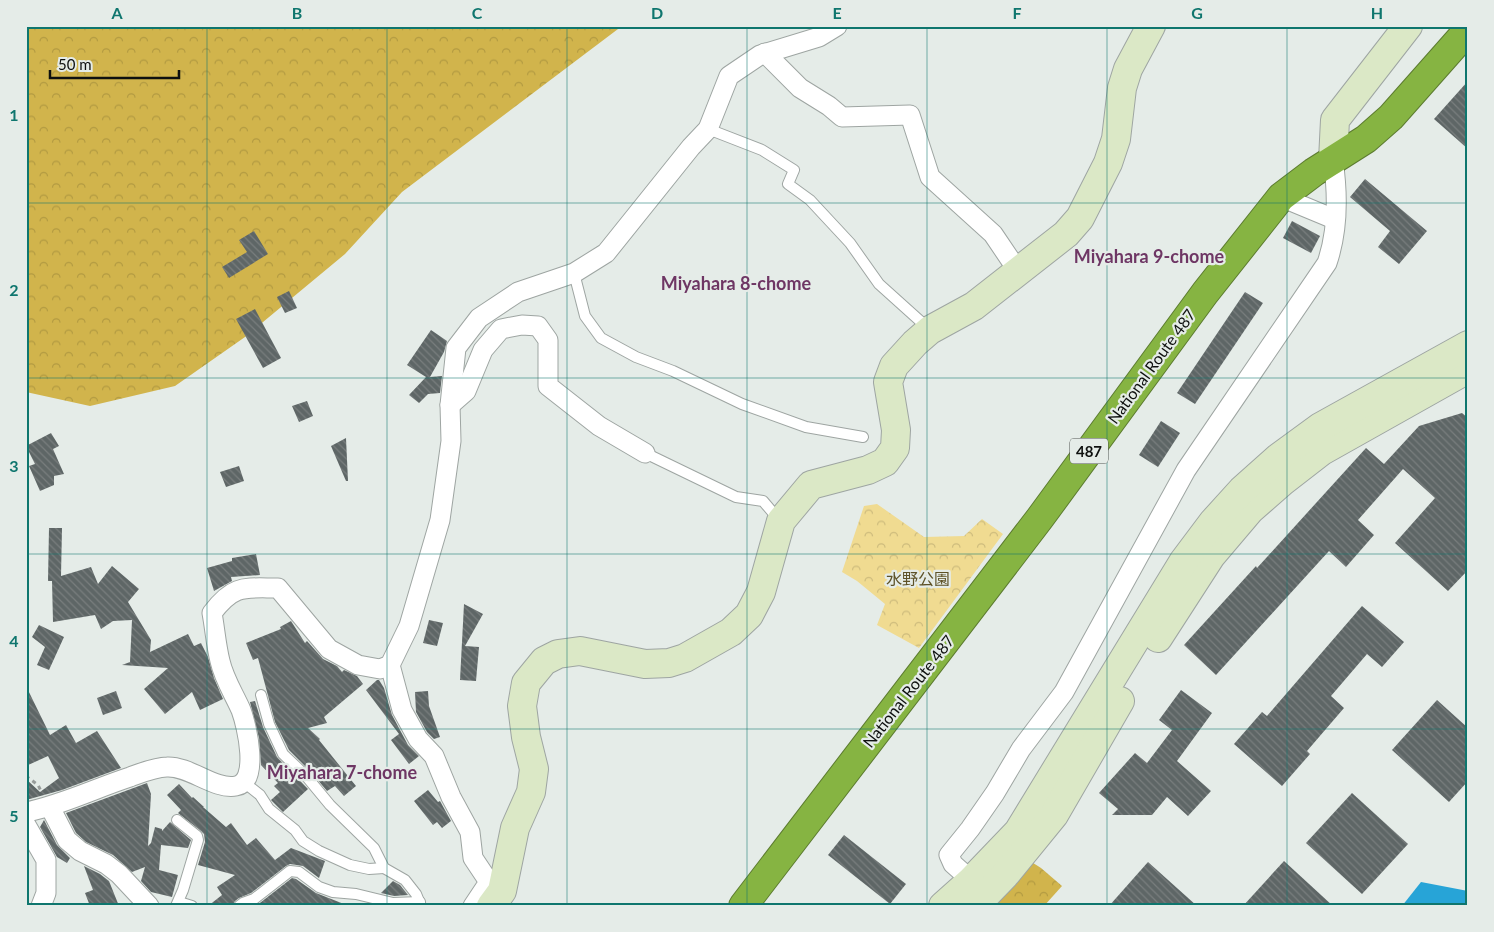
<svg xmlns="http://www.w3.org/2000/svg" width="1494" height="932" font-family="Lato,'Noto Sans JP',sans-serif">
<style>
.forest{fill:url(#forest-crowns)}
.park{fill:url(#park-crowns)}
.water{fill:#27a4d7}
.building{fill:url(#building-back-hatch)}
.lines{fill:none;stroke-linecap:round;stroke-linejoin:round}
.lane-casing{stroke:#9ea5a2;stroke-width:12}
.street-casing{stroke:#9ea5a2;stroke-width:21}
.secondary-casing{stroke:#9ea5a2;stroke-width:30}
.highway-casing{stroke:#5c7b30;stroke-width:30}
.path{stroke:#979c9a;stroke-width:3;stroke-dasharray:4 4;stroke-linecap:butt}
.lane{stroke:#fff;stroke-width:10}
.street{stroke:#fff;stroke-width:19}
.secondary{stroke:#dbe8c6;stroke-width:28}
.highway{stroke:#86b442;stroke-width:28}
.grid{fill:none;stroke:#0f766e;stroke-width:1;stroke-opacity:0.55}
.labels{text-anchor:middle;dominant-baseline:central;stroke-width:4.5;stroke-linejoin:round;paint-order:stroke}
.shield{fill:#e5ece8;stroke:#4e5250;stroke-width:1}
.shield-label{font-size:15px;font-weight:bold;fill:#0e100f}
.street-label{font-size:16px;fill:#0e100f;stroke:#e5ece8}
.park-label{font-size:16px;fill:#5e5227;stroke:#e5ece8}
.neighbourhood-label{font-size:18px;font-weight:bold;fill:#6e3664;stroke:#e5ece8}
.neatline{fill:none;stroke:#0f766e;stroke-width:2}
.grid-label{font-size:16px;text-anchor:middle;font-weight:bold;fill:#0f766e}
</style>
<defs>
<pattern id="forest-crowns" width="20" height="18" patternUnits="userSpaceOnUse" patternTransform="scale(1.25)"><rect width="20" height="18" fill="#d1b44c"/><path d="M2 6a3 3 0 1 1 6 0M12 15a3 3 0 1 1 6 0" fill="none" stroke="#b29a41"/></pattern>
<pattern id="park-crowns" width="20" height="18" patternUnits="userSpaceOnUse" patternTransform="scale(1.25)"><rect width="20" height="18" fill="#f0db91"/><path d="M2 6a3 3 0 1 1 6 0M12 15a3 3 0 1 1 6 0" fill="none" stroke="#cdbb7c"/></pattern>
<pattern id="building-back-hatch" width="6" height="6" patternUnits="userSpaceOnUse" patternTransform="scale(1.25)"><rect width="6" height="6" fill="#5e6666"/><path d="M-1 5l2 2M0 0l6 6M5-1l2 2" fill="none" stroke="#797e7e"/></pattern>
</defs>
<rect width="100%" height="100%" fill="#e5ece8"/>
<!-- forest -->
<g class="forest">
<polygon points="26,26 622,26 402,192 345,254 245,337 175,386 90,406 26,392"/>
<polygon points="1030,861 1041,868 1062,886 1044,906 990,906"/>
</g>
<!-- park -->
<polygon class="park" points="877,504 924,537 964,536 982,519 1003,534 919,648 877,625 885,604 857,581 842,572 864,506"/>
<!-- water -->
<polygon class="water" points="1421,882 1468,891 1468,906 1402,906"/>
<!-- building -->
<g class="building">
<polygon points="1468,81 1468,149 1434,119"/>
<polygon points="1365,179 1427,231 1399,264 1378,247 1390,231 1350,197"/>
<polygon points="1292,221 1320,236 1311,253 1283,238"/>
<polygon points="254,231 268,254 229,278 222,267 247,252 239,240"/>
<polygon points="289,291 297,308 285,313 277,297"/>
<polygon points="1245,292 1263,303 1195,404 1177,393"/>
<polygon points="255,309 281,358 263,368 236,319"/>
<polygon points="431,330 447,341 444,352 430,377 442,376 440,393 428,394 419,403 409,395 426,377 407,365"/>
<polygon points="307,401 313,416 299,422 292,406"/>
<polygon points="1462,413 1468,418 1468,570 1448,591 1395,543 1435,498 1403,469 1358,520 1374,535 1346,567 1329,551 1216,675 1184,645 1256,566 1257,568 1366,448 1384,464 1419,426"/>
<polygon points="1161,421 1180,433 1158,467 1139,455"/>
<polygon points="51,433 59,446 53,449 64,474 54,476 54,485 40,491 29,466 35,464 26,446"/>
<polygon points="346,438 348,481 346,481 331,446"/>
<polygon points="239,466 244,481 226,487 220,472"/>
<polygon points="49,528 62,528 61,576 91,567 98,584 112,566 139,589 128,602 151,640 150,652 188,634 194,646 201,643 208,657 214,678 223,699 200,710 192,692 165,714 144,689 168,668 122,665 130,662 132,620 113,621 101,629 95,615 53,622 52,581 48,581"/>
<polygon points="256,554 260,575 231,577 232,581 214,591 207,568 232,561 232,558"/>
<polygon points="464,604 483,614 465,646 479,647 476,681 460,680"/>
<polygon points="1362,606 1404,642 1382,667 1367,654 1331,696 1344,708 1307,751 1310,754 1282,786 1234,744 1262,712 1267,716"/>
<polygon points="429,620 443,623 437,646 423,643"/>
<polygon points="291,621 305,643 307,641 323,659 337,666 342,672 344,670 357,676 363,684 324,717 327,723 308,728 320,739 319,740 356,786 344,796 335,786 327,791 311,772 289,750 275,722 258,658 253,660 246,643 281,629 280,627"/>
<polygon points="39,625 64,637 49,670 37,665 45,647 32,637"/>
<polygon points="377,680 379,680 384,688 392,715 408,745 419,756 409,764 391,740 399,734 366,690"/>
<polygon points="26,686 50,735 66,725 76,743 97,731 121,768 62,790 26,800 26,779 40,792 59,778 48,756 26,766"/>
<polygon points="1181,690 1212,713 1177,761 1211,791 1188,816 1167,797 1152,815 1112,815 1118,809 1099,793 1135,753 1147,763 1172,730 1159,720"/>
<polygon points="116,691 122,708 103,715 97,698"/>
<polygon points="428,691 429,706 440,737 434,739 427,732 416,712 415,692"/>
<polygon points="1437,700 1468,728 1468,781 1449,802 1392,750"/>
<polygon points="255,701 263,727 277,757 308,789 283,812 271,800 280,792 274,786 278,783 261,765 259,738 250,702"/>
<polygon points="147,783 151,794 148,846 151,843 155,827 162,829 162,831 170,822 191,840 188,848 161,845 159,870 178,875 172,897 151,892 141,881 145,867 132,872 113,855 86,842 76,833 66,813"/>
<polygon points="179,784 192,798 193,797 204,807 203,807 226,827 231,823 247,845 256,838 275,860 291,848 325,861 319,878 303,866 290,864 286,866 251,893 239,898 235,901 232,906 208,906 222,895 217,887 235,875 198,865 205,842 204,834 201,831 178,813 181,810 167,795"/>
<polygon points="428,790 438,802 440,801 451,821 442,828 437,822 433,825 414,801"/>
<polygon points="1352,793 1408,844 1362,894 1306,843"/>
<polygon points="44,820 57,845 70,858 67,863 57,857 40,827"/>
<polygon points="844,835 906,884 890,904 828,855"/>
<polygon points="1284,861 1333,906 1243,906"/>
<polygon points="1148,862 1197,906 1109,906"/>
<polygon points="84,866 100,874 109,881 119,906 90,906 85,893 93,890"/>
<polygon points="292,878 296,879 316,893 349,906 256,906"/>
<polygon points="393,881 400,885 408,895 394,896 381,893"/>
</g>
<g class="lines">
<defs>
<g id="lane">
<polyline points="708,129 762,150 794,170 788,184 810,200 850,243 879,284 929,329"/>
<polyline points="574,273 585,316 601,338 636,357 673,371 742,404 806,427 863,437"/>
<polyline points="645,453 736,497 763,501 780,521"/>
<polyline points="261,695 269,724 283,754 306,776 330,805 374,848 384,868 405,880 416,894 421,906"/>
<polyline points="245,783 260,795 269,809 295,830 303,841 319,851 350,865 369,869 384,868"/>
<polyline points="179,902 192,906"/>
<polyline points="176,906 183,890 198,840 197,836 177,820"/>
<polyline points="239,906 243,903 254,899 290,871 299,872 319,887 333,892 356,894 393,903 420,902"/>
</g>
<g id="street">
<polyline points="765,53 800,88 829,106 842,117 910,115 930,177 993,234 1018,271"/>
<polyline points="1281,197 1334,219"/>
<polyline points="450,405 466,391 483,350 501,329 522,325 538,326 548,340 548,386 599,426 645,453"/>
<polyline points="390,665 402,710 418,739 434,756 451,797 470,832 473,858 489,882 473,906"/>
<polyline points="50,807 67,840 80,851 106,864 119,874 149,906"/>
<path d="M26 812C62 805 96 788 130 777 141 773 155 767 167 767 190 766 214 790 236 786 260 782 247 726 241 710 234 694 224 679 220 661 216 645 215 629 212 613 234 584 244 588 278 588L329 649 358 665 380 669 390 665 409 626 440 520 451 441 450 405 456 348 479 318 518 292 574 273 606 253 691 147 708 129 729 76 760 55 819 37 837 26"/>
<polyline points="26,825 46,860 46,893 41,906"/>
<path d="M980 888 953 864 949 855 970 829 995 793 1021 749 1064 692 1186 470 1327 263C1338 231 1338 194 1333 160"/>
</g>
<g id="secondary">
<polyline points="1333,160 1335,120 1408,26"/>
<polyline points="1158,638 1211,556 1250,510 1282,482 1322,451 1468,369"/>
<polyline points="491,906 502,891 515,828 531,792 534,769 526,737 522,706 526,683 544,661 558,654 580,651 645,664 669,663 685,658 731,632 749,615 761,592 781,521 811,485 868,470 885,462 895,448 896,430 888,382 894,366 915,343 930,330 974,306 1066,234 1080,218 1108,163 1116,139 1122,88 1128,69 1151,26"/>
<polyline points="943,906 971,881 1018,832 1183,562 1213,522 1242,490 1279,457 1320,427 1468,345"/>
<polyline points="975,906 1005,875 1054,815 1120,701"/>
</g>
<polyline id="highway" points="743,906 1040,518 1205,293 1281,197 1314,172 1366,139 1391,117 1468,30"/>
</defs>
<!-- lane casing -->
<use href="#lane" class="lane-casing"/>
<!-- street casing -->
<use href="#street" class="street-casing"/>
<!-- secondary casing -->
<use href="#secondary" class="secondary-casing"/>
<!-- highway casing -->
<use href="#highway" class="highway-casing"/>
<!-- path -->
<polyline class="path" points="26,776 38,785 41,791"/>
<!-- lane -->
<use href="#lane" class="lane"/>
<!-- street -->
<use href="#street" class="street"/>
<!-- secondary -->
<use href="#secondary" class="secondary"/>
<!-- highway -->
<use href="#highway" class="highway"/>
</g>
<!-- grid -->
<path class="grid" d="M207 26V906M387 26V906M567 26V906M747 26V906M927 26V906M1107 26V906M1287 26V906M26 203H1468M26 378H1468M26 554H1468M26 729H1468"/>
<g class="labels">
<!-- shield labels -->
<rect class="shield" x="1070" y="438.5" width="38" height="25" rx="4"/>
<g class="shield-label">
<text x="1089" y="451">487</text>
</g>
<!-- street labels -->
<g class="street-label">
<text transform="translate(1151 366) rotate(-54)">National Route 487</text>
<text transform="translate(908 691) rotate(-52)">National Route 487</text>
</g>
<!-- park labels -->
<g class="park-label">
<text x="918" y="578">水野公園</text>
</g>
<!-- neighbourhood labels -->
<g class="neighbourhood-label">
<text x="1149" y="256">Miyahara 9-chome</text>
<text x="736" y="283">Miyahara 8-chome</text>
<text x="342" y="772">Miyahara 7-chome</text>
</g>
</g>
<!-- border -->
<rect width="1494" height="932" fill="none" stroke="#e5ece8" stroke-width="55"/>
<!-- scale -->
<path d="M50 70v8h129v-8" fill="none" stroke="#0e100f" stroke-width="2.5"/>
<text x="58" y="70" font-size="15" fill="#0e100f" stroke="#e5ece8" stroke-width="4" paint-order="stroke">50 m</text>
<rect x="28" y="28" width="1438" height="876" class="neatline"/>
<g class="grid-label">
<text x="117" y="19">A</text>
<text x="297" y="19">B</text>
<text x="477" y="19">C</text>
<text x="657" y="19">D</text>
<text x="837" y="19">E</text>
<text x="1017" y="19">F</text>
<text x="1197" y="19">G</text>
<text x="1377" y="19">H</text>
<text x="14" y="121">1</text>
<text x="14" y="296">2</text>
<text x="14" y="472">3</text>
<text x="14" y="647">4</text>
<text x="14" y="822">5</text>
</g>
</svg>
